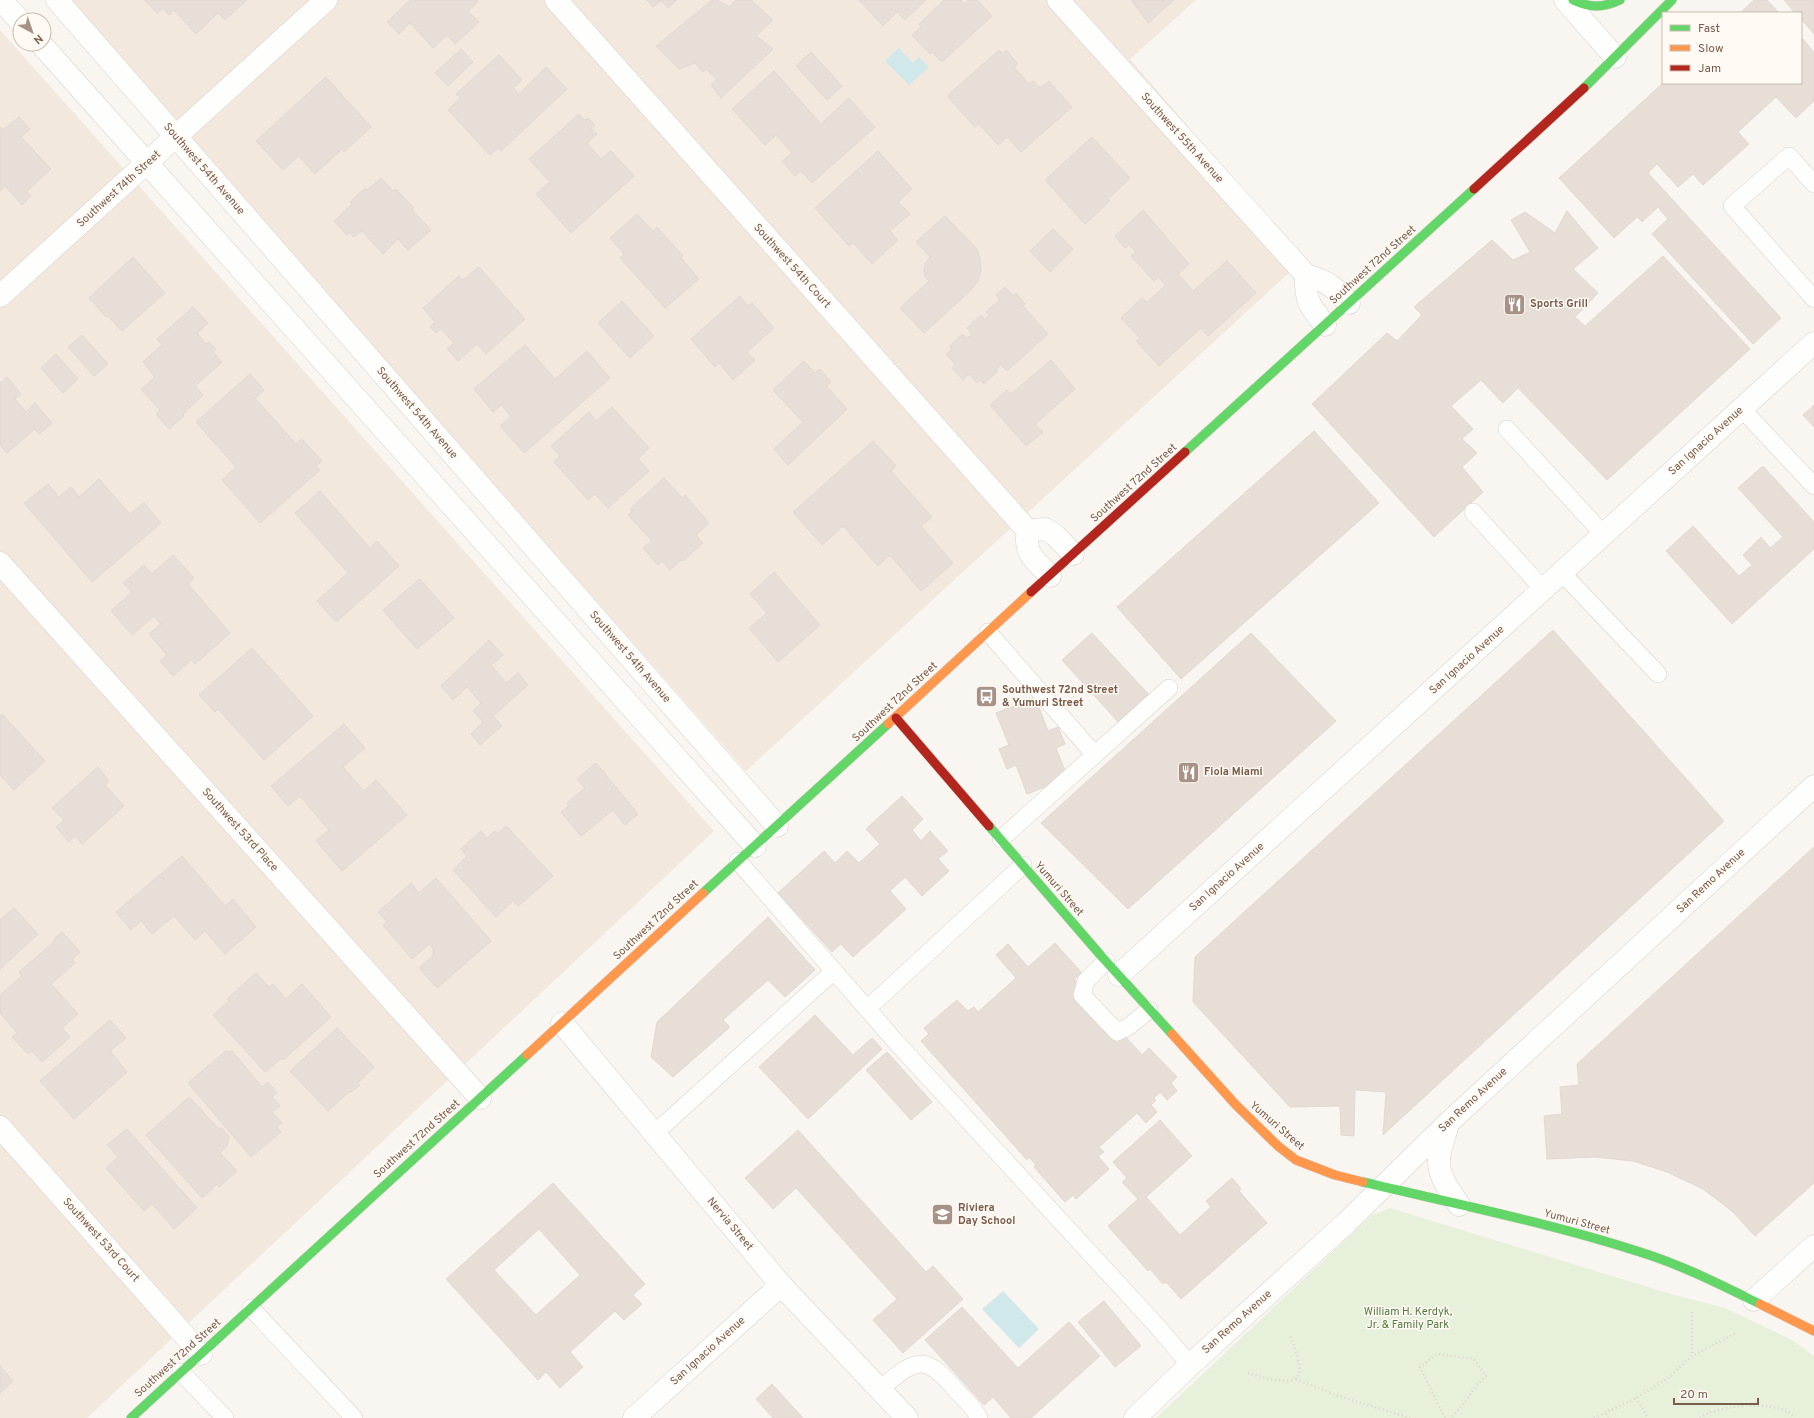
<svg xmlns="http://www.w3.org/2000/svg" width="1814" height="1418" font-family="Overpass,sans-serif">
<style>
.residential{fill:#f2e8de}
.green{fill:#e7f0db}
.water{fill:#d0e8ea}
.building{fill:#e6ded7;stroke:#e2d8d2;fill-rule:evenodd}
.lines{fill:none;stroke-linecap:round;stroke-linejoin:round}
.lane-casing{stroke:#d7d1cb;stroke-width:18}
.street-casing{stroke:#d7d1cb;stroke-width:23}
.fast-casing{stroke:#d9d2cb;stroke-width:10}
.slow-casing{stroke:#d9d2cb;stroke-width:10}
.jam-casing{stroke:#d9d2cb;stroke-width:10}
.path{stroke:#dcd5d0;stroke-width:2.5;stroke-dasharray:1 3;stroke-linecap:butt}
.lane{stroke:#fefefd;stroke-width:17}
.street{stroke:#fefefd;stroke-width:22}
.fast{stroke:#63d668;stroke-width:9}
.slow{stroke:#ff974d;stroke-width:9}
.jam{stroke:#b3261e;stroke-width:9}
.labels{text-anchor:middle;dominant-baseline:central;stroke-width:3;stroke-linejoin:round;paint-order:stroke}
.street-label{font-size:11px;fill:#7a5c4d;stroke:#fffaf3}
.poi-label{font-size:11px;font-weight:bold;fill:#7a5c4d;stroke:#fffaf3;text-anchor:start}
.park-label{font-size:11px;fill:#537a41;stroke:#fffaf3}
</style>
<rect width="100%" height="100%" fill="#f9f5f0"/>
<!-- residential -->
<g class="residential">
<polygon points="67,0 1196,0 1130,59 1303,260 746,771"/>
<polygon points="0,30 714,831 87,1418 0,1418"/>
</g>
<!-- green -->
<polygon class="green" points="1390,1208 1674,1295 1725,1308 1794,1341 1814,1356 1814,1418 1156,1418 1372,1215"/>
<!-- water -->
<g class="water">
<polygon points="899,48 913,63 919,57 929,67 909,85 885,61"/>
<polygon points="1003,1291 1039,1329 1019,1348 982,1309"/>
</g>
<!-- building -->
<g class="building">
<polygon points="144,0 247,0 225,20 218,13 196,34 174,10 169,15 163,8 157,13"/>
<polygon points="410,0 477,0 478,2 468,11 479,22 455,44 447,35 433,48 410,23 399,34 387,22"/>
<polygon points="647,0 677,0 668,8 661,1 653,7"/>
<polygon points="712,0 717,0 729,7 736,0 751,0 773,20 756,36 773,49 721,98 711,85 717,80 706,69 703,72 695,63 679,69 656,46"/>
<polygon points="859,0 926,0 905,20 897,12 883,26"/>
<polygon points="944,0 961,0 964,4 968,0 977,0 992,16 942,62 932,52 930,54 912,35 921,27 919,24"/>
<polygon points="1131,0 1174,0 1148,23"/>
<polygon points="1754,0 1767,0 1779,13 1740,13"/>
<polygon points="1784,0 1814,0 1814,34 1801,19 1801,13 1795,13"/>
<polygon points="1801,37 1814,52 1814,101 1796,118 1776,97 1738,132 1749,144 1703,185 1693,174 1678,187 1657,164 1648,173 1781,318 1753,344 1652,234 1668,219 1658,207 1642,222 1637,217 1614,238 1559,178 1663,83 1801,83"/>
<polygon points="461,49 473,62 448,86 435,73"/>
<polygon points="999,50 1003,54 1006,50 1018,64 1014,67 1029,84 1033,81 1041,88 1049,81 1072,107 1021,152 1007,137 998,145 979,124 975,127 947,96"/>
<polygon points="811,52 842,86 827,100 796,66"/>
<polygon points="499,55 522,80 513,88 519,94 546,67 567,89 501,151 498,148 490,155 448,110 460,98 456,94"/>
<polygon points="774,71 821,124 849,98 875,127 812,183 801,171 795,176 782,161 792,153 776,135 765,145 732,109"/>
<polygon points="326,77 371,127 344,152 342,149 315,174 299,156 283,170 256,141"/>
<polygon points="579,114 585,120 588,118 595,125 591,128 597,134 587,143 601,159 611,151 634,176 571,233 536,194 550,182 529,159"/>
<polygon points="19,117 30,129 21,137 51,169 27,191 31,196 22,205 5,186 0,191 0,127 3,130"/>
<polygon points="1092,137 1130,178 1108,199 1110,201 1085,224 1045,180"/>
<polygon points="878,151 912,189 898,202 910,214 890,231 898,240 872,264 853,243 849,246 815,208"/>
<polygon points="381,178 393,191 396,189 414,208 412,210 431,230 408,250 398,239 383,254 362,231 354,237 350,232 347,235 334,221 352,204 350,202 365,188 367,190"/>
<polygon points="1143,210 1189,264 1178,274 1193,291 1227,261 1256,293 1208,336 1201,328 1159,366 1136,341 1140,338 1121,318 1142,298 1147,302 1166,285 1158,277 1154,281 1131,256 1136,252 1129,245 1125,248 1115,236"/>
<polygon points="1567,211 1598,248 1573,269 1598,293 1575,317 1585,326 1663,256 1750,349 1607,480 1518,388 1503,403 1481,380 1451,406 1473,429 1462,439 1477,453 1462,467 1483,492 1434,537 1312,404 1387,333 1397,341 1422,315 1414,307 1492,240 1513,260 1530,252 1511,220 1525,212 1555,233"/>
<polygon points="637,214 653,231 657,227 683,256 681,258 699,279 665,308 620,258 624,254 610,238"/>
<polygon points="945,216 977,249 980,259 981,270 978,280 972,289 924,333 900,308 929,281 925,277 924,269 925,264 930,257 916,242"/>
<polygon points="1053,229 1073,249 1050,272 1030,251"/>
<polygon points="133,257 165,293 122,331 108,316 106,317 89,298"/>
<polygon points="479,267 525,319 486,354 477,344 458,361 447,349 454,343 441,329 436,333 430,327 435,322 423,308 459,276 463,280"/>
<polygon points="1005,287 1013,296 1016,293 1025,304 1023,306 1048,334 1007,371 1001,365 996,369 998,371 984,384 980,380 977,383 969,374 963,380 952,368 956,365 946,354 952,349 950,346 962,334 967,338 972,334 967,328 981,315 985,319 989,315 986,312 1000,299 996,295"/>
<polygon points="740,296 748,306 752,303 774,328 747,352 755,360 733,380 719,363 715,367 691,339"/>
<polygon points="622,301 654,336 630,358 598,323"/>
<polygon points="193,307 208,323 197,333 206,344 209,342 216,349 213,352 222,362 195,386 203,395 183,414 184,416 169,429 156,414 160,410 141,389 155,377 143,362 162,345 157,339"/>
<polygon points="82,335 108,364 94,376 68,347"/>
<polygon points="525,345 555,379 587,351 610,378 524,453 500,426 511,416 501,405 493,412 474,389"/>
<polygon points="56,354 78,379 63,393 41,368"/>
<polygon points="1051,360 1075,389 1035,424 1043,432 1026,446 990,405 1007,390 1011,394"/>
<polygon points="804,361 815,373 820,369 831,382 826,386 847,409 788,465 774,449 803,422 773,390"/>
<polygon points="250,374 264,390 255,398 296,444 302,439 322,461 316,466 320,470 260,523 222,480 236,467 196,422"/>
<polygon points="7,377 21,394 15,399 26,412 35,403 52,423 39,434 35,429 7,453 0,445 0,383"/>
<polygon points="1814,405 1814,427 1803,415"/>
<polygon points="612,407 649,448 638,459 649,471 608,508 595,494 588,500 554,462 560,456 551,446 589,412 596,421"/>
<polygon points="1314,431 1379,503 1181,679 1117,607"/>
<polygon points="873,441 896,466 891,471 932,517 921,526 953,563 921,591 890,555 878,566 843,526 822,545 793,512"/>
<polygon points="1763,466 1814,522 1814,549 1732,624 1666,551 1693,526 1739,576 1752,565 1743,555 1761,537 1770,548 1783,537 1738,488"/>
<polygon points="664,478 682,498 685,495 709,523 696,535 703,543 683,561 681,560 670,570 662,561 658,565 643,548 652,541 628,515 632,512 630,509"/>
<polygon points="99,479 130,514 144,503 161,523 92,582 24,503 48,484 59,497 71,487 79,497"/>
<polygon points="320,491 370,548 377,541 399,566 336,622 317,601 348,573 295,513"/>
<polygon points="173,555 194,578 188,584 230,633 195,664 191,660 173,676 160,661 167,655 149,634 161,624 154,616 132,635 111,611 132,592 123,583 144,565 152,574"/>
<polygon points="774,572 820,625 778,662 749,628 767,613 750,594"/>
<polygon points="420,579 454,618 417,649 383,610"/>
<polygon points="1553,630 1724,821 1383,1135 1386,1092 1355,1090 1354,1136 1341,1135 1340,1106 1290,1107 1193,1002 1195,957"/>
<polygon points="1092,633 1150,696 1120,724 1062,660"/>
<polygon points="1251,633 1336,721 1128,909 1041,823"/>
<polygon points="489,640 503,655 491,665 506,683 518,673 528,685 493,716 502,726 480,745 471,734 483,722 473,711 481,703 467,687 453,700 441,686"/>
<polygon points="252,648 313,716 264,760 218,709 215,712 199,695"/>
<polygon points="1035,697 1048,731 1058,727 1065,744 1056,748 1068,778 1027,794 1016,765 1007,769 999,749 1009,745 996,713"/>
<polygon points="2,714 45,761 14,790 0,775 0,716"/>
<polygon points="344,724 365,748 343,767 364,791 376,780 407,815 342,871 316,841 329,830 300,796 288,806 271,786"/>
<polygon points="596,763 638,814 625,825 613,810 581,836 561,812 569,806 567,803 585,788 577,779"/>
<polygon points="98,767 109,781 105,785 124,806 82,844 75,836 69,842 56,827 64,820 52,808"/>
<polygon points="902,796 923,819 912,830 921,841 930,831 948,851 938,859 949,871 922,896 905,877 890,891 906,909 853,957 841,944 832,952 778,893 824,851 835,863 847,851 859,863 880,844 866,829"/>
<polygon points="506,826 553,876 518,906 513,901 496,917 453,870 467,856 461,849 481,831 487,838 495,831 497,834"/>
<polygon points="1814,847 1814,1183 1755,1236 1732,1211 1703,1189 1667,1172 1633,1161 1595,1157 1547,1159 1544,1116 1562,1114 1560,1087 1579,1085 1577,1064"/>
<polygon points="182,856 225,906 233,899 256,927 225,954 205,931 195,940 174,916 152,934 141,921 131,930 116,912"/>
<polygon points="436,878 491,941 437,988 419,968 433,956 433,948 429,944 412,959 383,925 387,922 378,912 411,883 419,893"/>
<polygon points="14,908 38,934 0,969 0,920"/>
<polygon points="768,917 815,970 785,997 768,980 723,1020 730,1027 673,1077 651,1057 657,1022"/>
<polygon points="62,932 80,952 72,959 75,963 51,984 78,1014 62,1028 70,1037 42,1062 32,1051 28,1054 12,1037 17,1033 0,1013 0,995 22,976 19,972 55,941 54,939"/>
<polygon points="1055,943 1082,973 1074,979 1142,1055 1149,1048 1177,1077 1171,1083 1177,1091 1167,1100 1160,1092 1154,1098 1156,1100 1151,1105 1157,1112 1146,1123 1137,1113 1099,1147 1104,1152 1098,1156 1109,1169 1076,1199 1073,1195 1065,1202 1034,1167 1036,1165 1029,1157 1027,1160 921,1041 929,1034 924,1028 957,1000 968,1011 974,1007 978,1012 1016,978 996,955 1008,944 1028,967"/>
<polygon points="256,973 269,987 273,984 286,999 302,984 331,1017 283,1060 282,1058 265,1072 213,1015 229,1001 227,999"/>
<polygon points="815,1015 853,1055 872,1038 882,1049 808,1119 759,1067"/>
<polygon points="110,1020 126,1038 110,1051 127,1072 74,1119 40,1081"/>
<polygon points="337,1028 374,1067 358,1083 360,1085 351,1092 350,1091 328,1111 290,1071"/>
<polygon points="226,1051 233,1052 262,1087 268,1082 277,1093 272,1097 280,1106 272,1112 282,1123 277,1127 281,1132 251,1157 188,1083"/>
<polygon points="887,1052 932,1102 911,1120 866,1070"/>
<polygon points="189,1097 218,1128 222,1128 229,1136 227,1146 220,1153 237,1171 219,1187 217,1184 202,1198 146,1135"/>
<polygon points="1160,1120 1192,1156 1146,1197 1180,1235 1211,1207 1206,1201 1232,1178 1241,1189 1239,1191 1267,1223 1181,1299 1166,1282 1163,1284 1150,1269 1148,1271 1108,1226 1138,1199 1122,1182 1127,1178 1113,1162"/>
<polygon points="127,1129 197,1208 174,1229 152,1204 144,1211 106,1168 118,1157 107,1145"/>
<polygon points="798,1130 926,1272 933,1266 963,1299 903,1353 873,1320 897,1299 796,1188 773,1209 745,1178"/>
<path d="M553 1183 645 1284 633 1295 642 1304 624 1320 615 1311 570 1352 583 1367 560 1388 546 1372 538 1380 446 1279ZM539 1229 580 1275 536 1315 494 1270Z"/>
<polygon points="1104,1301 1141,1346 1115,1367 1078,1322"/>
<polygon points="962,1307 1018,1368 1069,1322 1100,1356 1031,1418 1011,1418 993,1397 984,1405 925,1340"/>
<polygon points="0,1366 13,1381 0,1393"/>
<polygon points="772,1384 803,1418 773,1418 756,1399"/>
</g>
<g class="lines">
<defs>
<g id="lane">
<polyline points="1814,184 1789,156 1732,206 1814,299"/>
<polyline points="1742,409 1814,486"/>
<polyline points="1507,429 1604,535"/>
<polyline points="1473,512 1544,590"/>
<polyline points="1562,573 1658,674"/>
<polyline points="988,632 1095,755"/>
<polyline points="1001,839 1169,688"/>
<polyline points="738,861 896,1042 1157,1326 1190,1365"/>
<polyline points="1106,961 1086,981 1082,995 1117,1032 1128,1027 1149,1010"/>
<polyline points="867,1009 1023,865"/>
<polyline points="655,1133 834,971"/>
<polyline points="251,1308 354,1418"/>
<polyline points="181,1372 225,1418"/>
<path d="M880 1389C914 1361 923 1351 955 1389 963 1398 974 1407 979 1418"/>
</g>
<g id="street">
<polyline points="1,0 20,21"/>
<polyline points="57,0 777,826"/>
<polyline points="556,0 1028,531"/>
<path d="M1058 0 1306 275C1328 281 1334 287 1349 303"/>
<polyline points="1565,0 1615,57"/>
<polyline points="41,44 755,846"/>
<path d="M1306 275C1305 301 1309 305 1325 325"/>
<polyline points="0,296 326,0"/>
<polyline points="1028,531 1045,529 1055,535 1073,554"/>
<path d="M1028 531C1023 553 1036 561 1050 576"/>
<polyline points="0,563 480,1098"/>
<polyline points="1119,975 1814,343"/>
<polyline points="562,1023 781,1285 907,1418"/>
<path d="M1448 1123C1446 1134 1440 1147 1439 1159 1438 1176 1450 1191 1459 1205"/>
<polyline points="0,1127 201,1354"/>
<polyline points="1754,1300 1814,1246"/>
<polyline points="634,1418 781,1285"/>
<polyline points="1135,1418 1190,1365 1346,1223 1448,1123 1814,786"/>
</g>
<g id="fast">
<path d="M1573 0C1590 8 1603 8 1620 0"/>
<polyline points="1584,88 1672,0"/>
<polyline points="1185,452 1474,189"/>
<polyline points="989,826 1103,958 1172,1034"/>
<polyline points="703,893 888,724"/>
<path d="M1363 1182C1456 1204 1550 1223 1640 1252 1682 1265 1721 1285 1760 1304"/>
<polyline points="131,1418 527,1055"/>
</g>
<g id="slow">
<polyline points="888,724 1031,592"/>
<polyline points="1172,1034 1236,1105 1278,1146 1296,1160 1335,1175 1363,1182"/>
<polyline points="527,1055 703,893"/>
<polyline points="1760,1304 1814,1331"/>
</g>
<g id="jam">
<polyline points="1474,189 1584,88"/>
<polyline points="1031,592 1185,452"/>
<polyline points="896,718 989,826"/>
</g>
</defs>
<!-- lane casing -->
<use href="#lane" class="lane-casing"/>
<!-- street casing -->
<use href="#street" class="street-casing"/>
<!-- fast casing -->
<use href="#fast" class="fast-casing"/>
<!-- slow casing -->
<use href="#slow" class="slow-casing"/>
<!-- jam casing -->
<use href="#jam" class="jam-casing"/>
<!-- path -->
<g class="path">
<polyline points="1692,1312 1692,1356"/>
<path d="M1248 1373C1258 1376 1293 1387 1298 1376 1303 1367 1293 1344 1290 1334"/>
<polyline points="1296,1379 1333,1394 1410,1418"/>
<polyline points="1636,1398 1648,1418"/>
<polyline points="1606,1414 1608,1418"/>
<path d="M1445 1418 1420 1367 1437 1354 1474 1359 1486 1376C1472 1388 1464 1407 1450 1418"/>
<polyline points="1594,1418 1636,1398 1668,1378 1692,1356 1736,1333"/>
<path d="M1700 1418C1717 1405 1769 1401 1788 1412 1790 1413 1793 1416 1795 1418"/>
</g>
<!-- lane -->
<use href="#lane" class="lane"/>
<!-- street -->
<use href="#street" class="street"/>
<!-- fast -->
<use href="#fast" class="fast"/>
<!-- slow -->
<use href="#slow" class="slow"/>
<!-- jam -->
<use href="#jam" class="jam"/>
</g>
<!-- icons -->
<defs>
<symbol id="restaurant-square" viewBox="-11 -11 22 22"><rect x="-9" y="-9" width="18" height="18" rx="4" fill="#a69286" stroke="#fffaf3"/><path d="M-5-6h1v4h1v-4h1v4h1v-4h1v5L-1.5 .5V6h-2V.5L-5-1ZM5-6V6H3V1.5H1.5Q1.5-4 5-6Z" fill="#fff"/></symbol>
<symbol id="bus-square" viewBox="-11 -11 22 22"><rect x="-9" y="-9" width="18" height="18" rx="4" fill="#a69286" stroke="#fffaf3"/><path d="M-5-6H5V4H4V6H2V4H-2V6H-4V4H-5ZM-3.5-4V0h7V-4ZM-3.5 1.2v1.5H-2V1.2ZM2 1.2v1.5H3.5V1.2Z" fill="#fff"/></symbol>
<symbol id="school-square" viewBox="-11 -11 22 22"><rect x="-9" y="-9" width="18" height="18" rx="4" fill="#a69286" stroke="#fffaf3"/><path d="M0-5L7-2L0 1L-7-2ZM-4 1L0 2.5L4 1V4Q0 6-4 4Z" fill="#fff"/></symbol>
</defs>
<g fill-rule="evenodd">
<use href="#restaurant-square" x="1502" y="292" width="25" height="25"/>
<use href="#bus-square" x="974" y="684" width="25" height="25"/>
<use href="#restaurant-square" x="1176" y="760" width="25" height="25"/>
<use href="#school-square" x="930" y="1202" width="25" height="25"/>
</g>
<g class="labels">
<!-- street labels -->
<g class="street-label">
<text transform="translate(1182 138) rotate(48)">Southwest 55th Avenue</text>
<text transform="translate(204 169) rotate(49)">Southwest 54th Avenue</text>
<text transform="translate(119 189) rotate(-42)">Southwest 74th Street</text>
<text transform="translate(1373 265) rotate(-42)">Southwest 72nd Street</text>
<text transform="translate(792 266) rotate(48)">Southwest 54th Court</text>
<text transform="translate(417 413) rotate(49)">Southwest 54th Avenue</text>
<text transform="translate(1706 441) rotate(-42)">San Ignacio Avenue</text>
<text transform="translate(1134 483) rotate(-42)">Southwest 72nd Street</text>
<text transform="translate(630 657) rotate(49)">Southwest 54th Avenue</text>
<text transform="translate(1467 660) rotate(-42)">San Ignacio Avenue</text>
<text transform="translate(895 702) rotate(-43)">Southwest 72nd Street</text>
<text transform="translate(240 830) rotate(48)">Southwest 53rd Place</text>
<text transform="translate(1227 877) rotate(-42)">San Ignacio Avenue</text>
<text transform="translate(1711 881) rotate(-43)">San Remo Avenue</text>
<text transform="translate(1059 889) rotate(49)">Yumuri Street</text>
<text transform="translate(656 920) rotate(-43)">Southwest 72nd Street</text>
<text transform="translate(1473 1100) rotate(-43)">San Remo Avenue</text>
<text transform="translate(1277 1126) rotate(41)">Yumuri Street</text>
<text transform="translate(417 1139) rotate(-42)">Southwest 72nd Street</text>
<text transform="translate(1577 1222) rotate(15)">Yumuri Street</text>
<text transform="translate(730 1224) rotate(50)">Nervia Street</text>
<text transform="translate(101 1240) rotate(48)">Southwest 53rd Court</text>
<text transform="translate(1237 1322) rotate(-42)">San Remo Avenue</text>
<text transform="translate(708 1351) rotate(-42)">San Ignacio Avenue</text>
<text transform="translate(178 1358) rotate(-42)">Southwest 72nd Street</text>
</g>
<!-- poi labels -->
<g class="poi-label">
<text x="1530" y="304">Sports Grill</text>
<text x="1002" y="690">Southwest 72nd Street<tspan x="1002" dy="13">&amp; Yumuri Street</tspan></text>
<text x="1204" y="772">Fiola Miami</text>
<text x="958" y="1208">Riviera<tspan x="958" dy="13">Day School</tspan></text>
</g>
<!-- park labels -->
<g class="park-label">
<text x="1408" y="1312">William H. Kerdyk,<tspan x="1408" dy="13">Jr. &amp; Family Park</tspan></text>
</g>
</g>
<!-- legend -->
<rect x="1662" y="12" width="140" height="72" fill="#fffaf3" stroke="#cabbb1"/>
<rect x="1670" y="25" width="20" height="6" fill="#63d668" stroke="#cabbb1"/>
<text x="1698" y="32" font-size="12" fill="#7a5c4d">Fast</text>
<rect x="1670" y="45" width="20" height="6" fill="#ff974d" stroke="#cabbb1"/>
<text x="1698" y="52" font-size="12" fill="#7a5c4d">Slow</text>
<rect x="1670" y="65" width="20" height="6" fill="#b3261e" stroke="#cabbb1"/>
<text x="1698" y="72" font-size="12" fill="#7a5c4d">Jam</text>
<!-- north arrow -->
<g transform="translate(32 32) rotate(140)"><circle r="19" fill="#fffaf3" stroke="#cabbb1"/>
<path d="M0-3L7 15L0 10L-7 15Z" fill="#a69286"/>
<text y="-6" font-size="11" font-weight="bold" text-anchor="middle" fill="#7a5c4d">N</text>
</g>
<!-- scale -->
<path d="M1674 1398v6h84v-6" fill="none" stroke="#7a5c4d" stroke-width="2"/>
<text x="1680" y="1398" font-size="12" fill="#7a5c4d" stroke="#fffaf3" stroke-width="3" paint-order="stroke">20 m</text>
</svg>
